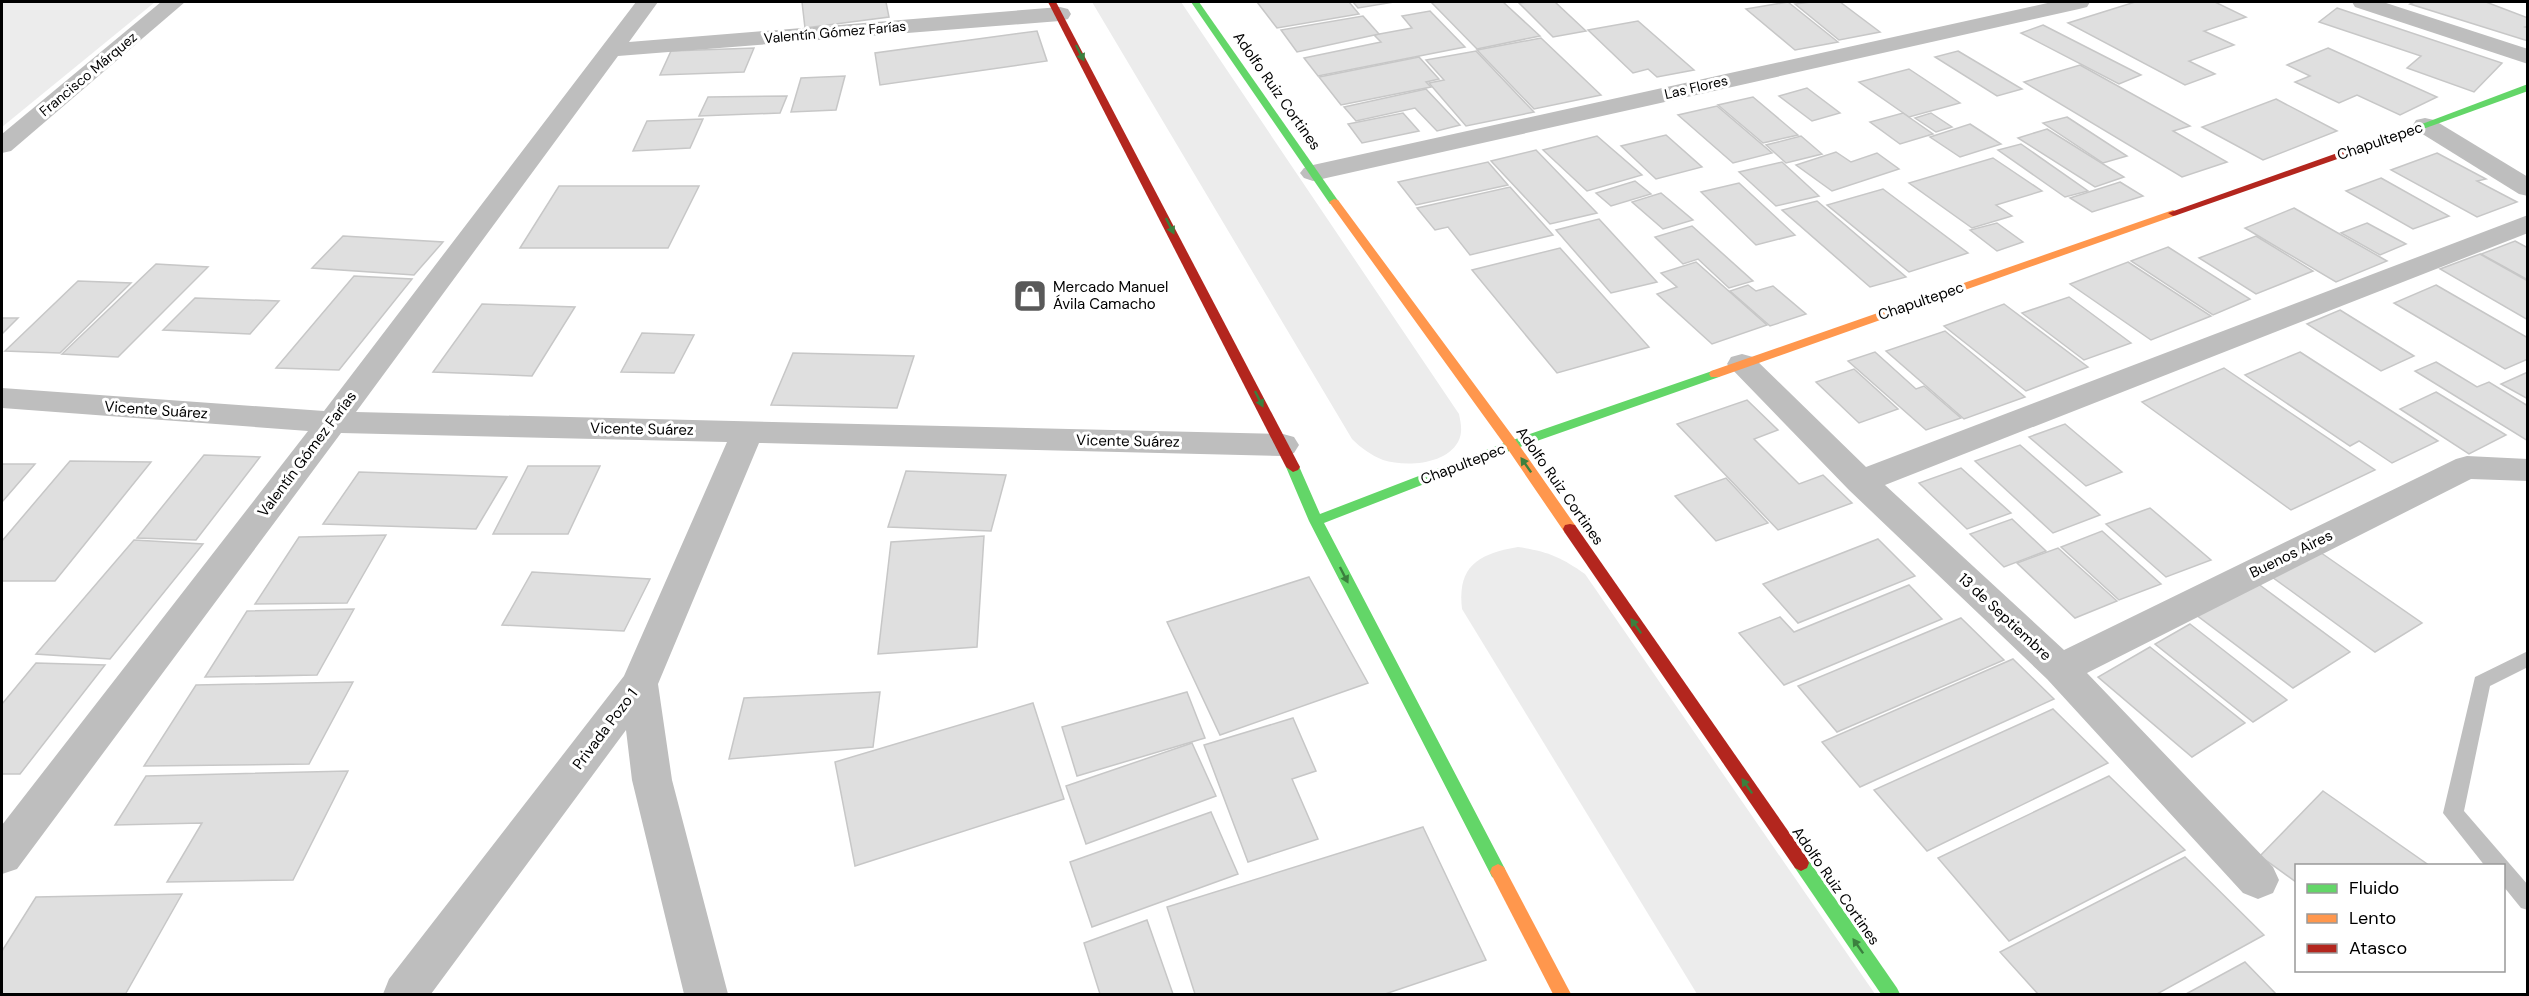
<svg xmlns="http://www.w3.org/2000/svg" width="2529" height="996" font-family="'DM Sans',sans-serif">
<style>
.green{fill:#ececec}
.lines{fill:none;stroke-linecap:round;stroke-linejoin:round}
.stream{fill:#bfbfbf;fill-rule:evenodd}
.building{fill:#dfdfdf;stroke:#c7c7c7;stroke-width:1.5}
.street{fill:#bebebe;fill-rule:evenodd}
.fast{fill:#63d668;fill-rule:evenodd}
.slow{fill:#ff974d;fill-rule:evenodd}
.jam{fill:#b3261e;fill-rule:evenodd}
.oneway{fill:#3b803e}
.labels{text-anchor:middle;dominant-baseline:central;stroke-width:6;stroke-linejoin:round;paint-order:stroke}
.far-street-label{font-size:14px;fill:#000;stroke:#fff}
.street-label{font-size:15px;fill:#000;stroke:#fff}
.poi-label{font-size:15px;fill:#000;stroke:#fff;text-anchor:start}
</style>
<rect width="100%" height="100%" fill="#fff"/>
<!-- green -->
<g class="green">
<polygon points="2,2 155,2 2,127"/>
<path d="M1092 2H1181L1459 414C1461 424 1463 433 1458 442 1445 465 1405 467 1383 460 1371 455 1361 448 1352 439Z"/>
<path d="M1518 547C1547 551 1561 557 1585 574L1875 994H1697L1462 609C1457 566 1478 554 1518 547Z"/>
</g>
<g class="lines">
<!-- stream -->
<polygon class="stream" points="2528,651 2528,667 2490,686 2464,811 2528,885 2528,910 2521,908 2504,887 2504,866 2485,866 2443,813 2475,677"/>
</g>
<!-- building -->
<g class="building">
<polygon points="802,2 886,2 889,17 805,28"/>
<polygon points="1257,2 1349,2 1359,14 1277,28"/>
<polygon points="1353,2 1394,2 1358,8"/>
<polygon points="1431,2 1503,2 1540,36 1477,49"/>
<polygon points="1528,2 1555,2 1586,31 1553,37 1519,3"/>
<polygon points="1788,2 1838,42 1795,50 1746,9"/>
<polygon points="1811,2 1840,2 1880,32 1839,40 1795,4"/>
<polygon points="2135,2 2215,2 2246,17 2204,31 2234,45 2189,61 2215,74 2185,85 2068,23"/>
<polygon points="2414,2 2486,2 2528,18 2528,26 2525,27 2528,28 2528,41 2410,4"/>
<polygon points="2337,8 2502,63 2474,92 2407,68 2421,56 2319,22"/>
<polygon points="1430,11 1465,47 1318,76 1304,58 1381,42 1374,35 1412,28 1402,16"/>
<polygon points="1363,16 1379,34 1297,52 1281,30"/>
<polygon points="1638,21 1694,70 1657,77 1648,69 1633,73 1588,30"/>
<polygon points="2043,25 2141,75 2119,84 2021,33"/>
<polygon points="1037,31 1047,61 880,85 875,53"/>
<polygon points="1541,38 1601,95 1534,109 1477,50"/>
<polygon points="754,48 744,72 660,75 671,51"/>
<polygon points="2328,48 2437,97 2400,115 2357,95 2339,103 2295,82 2310,76 2287,65"/>
<polygon points="1476,51 1534,112 1466,126 1429,83 1444,80 1426,60"/>
<polygon points="1958,51 2022,89 1997,96 1935,57"/>
<polygon points="1419,57 1439,79 1426,82 1431,87 1341,105 1319,77"/>
<polygon points="2080,65 2190,126 2173,131 2227,162 2182,177 2024,82"/>
<polygon points="1909,69 1960,103 1909,117 1859,82"/>
<polygon points="845,76 836,110 791,112 801,78"/>
<polygon points="1807,88 1840,113 1812,121 1779,96"/>
<polygon points="1426,89 1460,125 1437,131 1415,108 1356,121 1344,107"/>
<polygon points="787,96 780,113 699,116 708,97"/>
<polygon points="1753,97 1798,135 1763,143 1718,105"/>
<polygon points="2276,99 2337,131 2263,160 2202,127"/>
<polygon points="1717,106 1772,153 1733,163 1678,115"/>
<polygon points="1403,113 1419,131 1362,143 1348,124"/>
<polygon points="1903,113 1933,134 1900,144 1870,122"/>
<polygon points="1931,113 1952,127 1936,132 1915,118"/>
<polygon points="2067,117 2127,156 2103,163 2043,123"/>
<polygon points="703,119 690,148 633,151 647,121"/>
<polygon points="1970,124 2001,144 1960,157 1930,137"/>
<polygon points="2047,129 2124,177 2095,187 2018,138"/>
<polygon points="1666,135 1702,167 1656,179 1621,146"/>
<polygon points="1597,136 1642,175 1587,191 1543,150"/>
<polygon points="1801,136 1822,154 1786,163 1766,145"/>
<polygon points="2021,144 2088,191 2065,197 1998,150"/>
<polygon points="1536,150 1597,213 1550,224 1491,161"/>
<polygon points="1836,152 1851,162 1877,153 1899,169 1832,191 1796,165"/>
<polygon points="2437,153 2486,179 2477,181 2517,202 2477,217 2391,170"/>
<polygon points="1993,158 2042,191 1996,205 2012,216 1972,228 1909,183"/>
<polygon points="1488,162 1508,185 1416,205 1398,182"/>
<polygon points="1782,162 1819,196 1776,206 1739,172"/>
<polygon points="2381,178 2449,216 2413,229 2346,191"/>
<polygon points="1635,181 1651,194 1611,206 1596,193"/>
<polygon points="2120,182 2143,196 2092,212 2070,198"/>
<polygon points="1739,183 1795,235 1756,245 1701,192"/>
<polygon points="559,186 699,186 668,248 520,248"/>
<polygon points="1510,187 1553,235 1470,255 1448,227 1435,230 1417,208"/>
<polygon points="1883,189 1968,253 1909,272 1827,205"/>
<polygon points="1661,193 1693,220 1663,229 1632,202"/>
<polygon points="1817,201 1906,277 1870,287 1782,210"/>
<polygon points="2294,208 2387,261 2336,282 2245,228"/>
<polygon points="1599,219 1657,282 1611,293 1556,230"/>
<polygon points="1997,223 2023,242 1997,251 1970,230"/>
<polygon points="2367,223 2406,244 2380,255 2341,233"/>
<polygon points="1692,226 1753,281 1729,288 1698,259 1683,264 1655,237"/>
<polygon points="343,236 443,242 414,275 312,268"/>
<polygon points="2256,236 2313,271 2256,294 2199,258"/>
<polygon points="2515,241 2528,248 2528,280 2481,254"/>
<polygon points="2168,247 2250,299 2213,315 2131,261"/>
<polygon points="1560,248 1649,347 1557,373 1472,270"/>
<polygon points="2480,254 2528,281 2528,320 2440,269"/>
<polygon points="1696,262 1767,325 1712,344 1657,294 1677,287 1661,273"/>
<polygon points="2128,262 2211,316 2151,340 2070,284"/>
<polygon points="156,264 208,267 118,357 62,354"/>
<polygon points="354,276 412,279 339,370 276,368"/>
<polygon points="78,281 131,283 60,353 5,351"/>
<polygon points="1748,285 1756,291 1773,286 1806,314 1770,326 1730,291"/>
<polygon points="2436,285 2528,338 2528,359 2505,369 2394,303"/>
<polygon points="2069,297 2131,343 2084,360 2022,313"/>
<polygon points="195,298 279,301 250,334 163,330"/>
<polygon points="482,304 575,307 532,376 433,372"/>
<polygon points="2004,304 2088,367 2026,391 1944,326"/>
<polygon points="2340,310 2414,356 2381,371 2307,324"/>
<polygon points="2,318 18,318 2,334"/>
<polygon points="1945,331 2025,397 1964,419 1886,351"/>
<polygon points="642,333 694,335 674,373 621,372"/>
<polygon points="1875,352 1916,389 1924,386 1961,418 1926,430 1848,361"/>
<polygon points="2300,352 2438,441 2392,463 2359,441 2350,446 2245,375"/>
<polygon points="793,353 914,356 897,408 771,405"/>
<polygon points="2436,362 2477,387 2489,382 2528,406 2528,441 2415,371"/>
<polygon points="2224,368 2375,470 2291,510 2142,402"/>
<polygon points="1854,369 1898,409 1859,423 1816,382"/>
<polygon points="2528,372 2528,399 2501,384"/>
<polygon points="2436,392 2506,435 2469,454 2400,409"/>
<polygon points="1747,400 1778,430 1754,439 1799,484 1823,475 1852,503 1778,530 1677,424"/>
<polygon points="2065,424 2122,472 2086,486 2029,437"/>
<polygon points="2020,445 2100,515 2053,533 1975,461"/>
<polygon points="204,455 260,457 196,540 137,538"/>
<polygon points="70,461 151,462 55,581 2,581 2,541"/>
<polygon points="2,464 35,464 2,502"/>
<polygon points="528,466 600,466 568,534 493,534"/>
<polygon points="1961,468 2011,513 1967,529 1919,483"/>
<polygon points="906,471 1006,475 991,531 888,527"/>
<polygon points="359,472 507,477 476,529 323,524"/>
<polygon points="1726,478 1768,523 1716,541 1675,496"/>
<polygon points="2150,508 2211,560 2166,577 2106,524"/>
<polygon points="2012,519 2046,551 2004,567 1970,534"/>
<polygon points="2102,531 2161,584 2119,600 2061,547"/>
<polygon points="386,535 347,603 255,604 299,537"/>
<polygon points="984,536 977,647 878,654 891,542"/>
<polygon points="1878,539 1915,576 1798,623 1763,584"/>
<polygon points="134,540 203,544 110,659 36,654"/>
<polygon points="2058,548 2117,601 2075,618 2017,563"/>
<polygon points="2317,550 2422,623 2375,652 2272,577"/>
<polygon points="532,572 650,579 624,631 502,625"/>
<polygon points="1309,577 1368,683 1220,735 1167,622"/>
<polygon points="2253,580 2350,652 2293,688 2195,614"/>
<polygon points="1909,585 1942,619 1784,685 1739,633 1780,617 1794,632"/>
<polygon points="354,609 317,675 205,677 247,611"/>
<polygon points="1961,618 2004,660 1837,732 1798,686"/>
<polygon points="2190,624 2287,700 2253,722 2155,644"/>
<polygon points="2150,647 2245,723 2192,757 2098,677"/>
<polygon points="2013,659 2054,699 1860,787 1822,742"/>
<polygon points="36,663 105,665 20,774 2,774 2,704"/>
<polygon points="353,682 309,764 144,766 196,685"/>
<polygon points="880,692 873,747 729,759 744,698"/>
<polygon points="1187,692 1205,738 1077,776 1062,727"/>
<polygon points="1033,703 1064,799 855,866 835,762"/>
<polygon points="2053,709 2108,763 1927,851 1874,790"/>
<polygon points="1293,718 1316,771 1292,779 1318,839 1248,862 1204,745"/>
<polygon points="1192,743 1216,796 1086,844 1066,786"/>
<polygon points="348,771 293,880 167,882 202,823 115,825 146,776"/>
<polygon points="2109,776 2185,850 2009,941 1938,858"/>
<polygon points="2323,791 2430,866 2296,866 2296,882 2260,856"/>
<polygon points="1211,812 1238,874 1092,927 1070,862"/>
<polygon points="1423,827 1486,960 1385,994 1195,994 1167,907"/>
<polygon points="2185,857 2264,935 2157,994 2038,994 2000,952"/>
<polygon points="182,894 126,993 2,994 2,951 36,897"/>
<polygon points="1147,920 1173,994 1100,994 1084,943"/>
<polygon points="2245,962 2276,994 2186,994"/>
</g>
<g class="lines">
<!-- street -->
<g class="street">
<polygon points="161,2 185,2 11,151 2,153 2,134"/>
<polygon points="636,2 658,2 629,42 1060,7 1068,9 1071,14 1068,19 1060,21 618,56 356,412 1283,434 1294,437 1299,445 1294,453 1283,456 759,443 658,684 672,780 728,994 684,994 632,780 626,730 431,994 383,994 389,979 624,676 727,442 341,433 17,869 2,874 2,825 308,431 2,408 2,388 324,411"/>
<polygon points="2052,2 2090,2 2087,7 2079,9 1313,181 1304,178 1300,173 1304,168 1313,165"/>
<polygon points="2352,2 2383,2 2528,49 2528,64 2355,7"/>
<polygon points="2425,118 2434,120 2528,177 2528,196 2519,194 2416,130 2413,125 2416,120"/>
<polygon points="2528,215 2528,233 1885,485 2064,650 2456,459 2467,456 2528,459 2528,481 2471,479 2087,673 2273,867 2279,880 2273,893 2258,899 2243,893 2047,679 1849,490 1727,364 1731,357 1742,354 1753,357 1866,467"/>
</g>
<!-- fast -->
<g class="fast">
<polygon points="1191,2 1199,2 1339,202 1338,204 1330,204"/>
<polygon points="2528,84 2528,91 2423,129 2415,129 2414,127"/>
<polygon points="1715,370 1721,374 1719,377 1517,448 1324,523 1504,867 1506,872 1504,877 1498,880 1492,877 1309,521 1286,467 1293,462 1298,464 1320,514 1507,442"/>
<polygon points="1801,855 1807,858 1897,988 1900,994 1881,994 1795,868 1793,863 1795,858"/>
</g>
<!-- slow -->
<g class="slow">
<polygon points="1334,199 1338,200 1517,442 1575,525 1577,529 1575,533 1565,533 1507,448 1329,202"/>
<polygon points="2173,210 2178,213 2177,215 1719,377 1711,377 1709,374 1711,371"/>
<polygon points="1498,864 1504,867 1571,994 1553,994 1490,872 1492,867"/>
</g>
<!-- jam -->
<g class="jam">
<polygon points="1048,2 1056,2 1300,467 1298,470 1293,472 1286,467"/>
<polygon points="2419,124 2423,125 2423,129 2177,215 2173,216 2168,213"/>
<polygon points="1570,524 1575,525 1807,858 1809,863 1807,868 1801,871 1795,868 1565,533 1563,529 1565,525"/>
</g>
</g>
<!-- one-way arrows -->
<defs><path id="oneway-solid" d="M-6-.8H1V-3.2L6.5 0L1 3.2V.8H-6Z" transform="scale(1.5)"/></defs>
<g class="oneway">
<use href="#oneway-solid" transform="translate(1080 53) rotate(63)"/>
<use href="#oneway-solid" transform="translate(1170 226) rotate(63)"/>
<use href="#oneway-solid" transform="translate(1259 399) rotate(63)"/>
<use href="#oneway-solid" transform="translate(1526 465) rotate(-125)"/>
<use href="#oneway-solid" transform="translate(1344 575) rotate(63)"/>
<use href="#oneway-solid" transform="translate(1636 626) rotate(-125)"/>
<use href="#oneway-solid" transform="translate(1747 786) rotate(-125)"/>
<use href="#oneway-solid" transform="translate(1858 946) rotate(-125)"/>
</g>
<!-- icons -->
<defs>
<symbol id="shop-square" viewBox="-11 -11 22 22"><rect x="-9" y="-9" width="18" height="18" rx="4" fill="#595959" stroke="#fff"/><path d="M-5-2.5h2.3a2.7 3.5 0 0 1 5.4 0H5L5.5 6h-11ZM-1.5-2.5h3a1.5 2.3 0 0 0-3 0Z" fill="#fff"/></symbol>
</defs>
<g fill-rule="evenodd">
<use href="#shop-square" x="1011" y="277" width="38" height="38"/>
</g>
<g class="labels">
<!-- far-street labels -->
<g class="far-street-label">
<text transform="translate(835 32) rotate(-5)">Valentín Gómez Farías</text>
<text transform="translate(88 74) rotate(-40)">Francisco Márquez</text>
<text transform="translate(1696 87) rotate(-13)">Las Flores</text>
</g>
<!-- street labels -->
<g class="street-label">
<text transform="translate(1277 91) rotate(55)">Adolfo Ruiz Cortines</text>
<text transform="translate(2380 141) rotate(-19)">Chapultepec</text>
<text transform="translate(1921 301) rotate(-19)">Chapultepec</text>
<text transform="translate(156 410) rotate(4)">Vicente Suárez</text>
<text transform="translate(642 429) rotate(1)">Vicente Suárez</text>
<text transform="translate(1128 441) rotate(1)">Vicente Suárez</text>
<text transform="translate(307 454) rotate(-53)">Valentín Gómez Farías</text>
<text transform="translate(1463 464) rotate(-21)">Chapultepec</text>
<text transform="translate(1560 486) rotate(55)">Adolfo Ruiz Cortines</text>
<text transform="translate(2291 554) rotate(-26)">Buenos Aires</text>
<text transform="translate(2005 617) rotate(43)">13 de Septiembre</text>
<text transform="translate(605 729) rotate(-53)">Privada Pozo 1</text>
<text transform="translate(1836 886) rotate(55)">Adolfo Ruiz Cortines</text>
</g>
<!-- poi labels -->
<g class="poi-label">
<text x="1053" y="287">Mercado Manuel<tspan x="1053" dy="17">Ávila Camacho</tspan></text>
</g>
</g>
<!-- border -->
<rect width="2529" height="996" fill="none" stroke="#000000" stroke-width="6"/>
<!-- legend -->
<rect x="2295" y="864" width="210" height="108" fill="#ffffff" stroke="#999999" stroke-width="1.5"/>
<rect x="2307" y="884" width="30" height="9" fill="#63d668" stroke="#999999" stroke-width="1.5"/>
<text x="2349" y="894" font-size="18" fill="#000000">Fluido</text>
<rect x="2307" y="914" width="30" height="9" fill="#ff974d" stroke="#999999" stroke-width="1.5"/>
<text x="2349" y="924" font-size="18" fill="#000000">Lento</text>
<rect x="2307" y="944" width="30" height="9" fill="#b3261e" stroke="#999999" stroke-width="1.5"/>
<text x="2349" y="954" font-size="18" fill="#000000">Atasco</text>
</svg>
